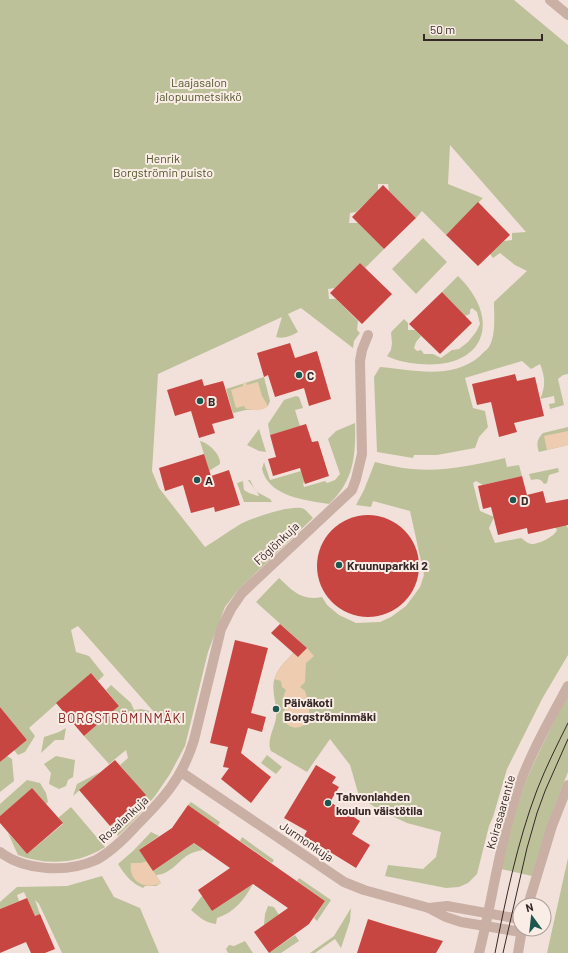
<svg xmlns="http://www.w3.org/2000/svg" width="568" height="953" font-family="Barlow,sans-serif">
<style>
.green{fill:#bcc199}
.sand{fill:#eeccaf}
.building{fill:#c84641}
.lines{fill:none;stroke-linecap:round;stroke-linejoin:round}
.minor{stroke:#caafa5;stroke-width:10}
.tram{stroke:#362827;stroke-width:1}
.poi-dot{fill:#1c5850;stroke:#faede6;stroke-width:1.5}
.labels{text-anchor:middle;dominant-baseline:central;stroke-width:4;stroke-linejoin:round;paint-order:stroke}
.park-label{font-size:12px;fill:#4e542a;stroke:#faede6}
.poi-label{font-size:12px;font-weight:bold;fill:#362827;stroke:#faede6;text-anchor:start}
.street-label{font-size:12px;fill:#362827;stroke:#faede6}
.neighbourhood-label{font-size:13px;letter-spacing:1px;fill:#86221e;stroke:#faede6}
</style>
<rect width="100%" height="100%" fill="#f2e1da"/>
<!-- green -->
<g class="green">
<path d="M0 0H514L568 45V374L563 375 558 379 564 405 550 409 549 404 555 403 554 396 540 399C546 387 545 376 540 364L531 369 522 361 465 378 473 408 485 411 488 427 479 437 475 448 437 455H414L413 458 377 452 374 377 380 367C412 370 453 380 480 356 482 353 487 350 489 347 496 335 494 316 494 302L527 271 515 265 500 253 493 258 490 254 504 241 512 240V233L526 232 450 145 448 184 483 198 446 235 422 211 416 218 389 191 388 184H378V191L356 212 350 213 349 223H358L384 249 365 268 360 263 335 288 328 289 329 299H336L358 321 357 330 360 333 354 341 353 348 301 308 288 314 298 332C291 336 284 339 276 337L282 317 158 374 152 471 159 488 205 547C217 540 227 532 239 525 249 519 294 503 304 509 307 511 310 515 313 518L238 590 225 607 208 652 185 746 170 774 155 796 137 817 118 836 110 826 145 795 120 765 128 758 126 750 109 764 84 736 119 706 106 690 111 685 131 703 134 710 141 709 154 712 78 626 71 630 76 652 89 656 104 675 98 681 91 673 29 728 35 736 25 752 18 755 14 750 27 740 0 707Z"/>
<polygon points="423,238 447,262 416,294 392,269"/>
<path d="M458 276C503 320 485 370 419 364 408 363 397 361 387 356L391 350 392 343 391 333 392 331 404 319 408 323V330H415L421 336 416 342 414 348 417 351 421 350 424 354H433L441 358 452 350 459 349 468 342 476 332 480 324 477 312 472 308 470 310V314L465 316 442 292Z"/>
<polygon points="264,377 270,401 268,406 263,409 246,410 233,413 226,389"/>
<polygon points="296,396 299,397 303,408 295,410 300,426 270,435 268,424 284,400"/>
<path d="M355 423C356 455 354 481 329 504 305 500 269 497 262 469L264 462 270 480 301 471 305 482 303 483 304 487 325 481 327 483 335 480 340 474 328 439 336 431Z"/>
<path d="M568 427V445L539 452C536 444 537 439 543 433Z"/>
<polygon points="259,429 266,452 259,451 247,445"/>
<path d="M200 441C209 443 221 455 220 464L209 471Z"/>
<path d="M505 458 507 467 519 465 522 476 483 485 476 481 473 483 480 511 494 517 489 528 495 543 521 538C524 540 528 544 532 544 539 544 554 537 557 530L552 522 566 525 568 528V655L542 699 507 769 493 817 489 826 477 874 468 883 459 887 446 888 385 876 388 865 423 869 436 857 441 832 407 823 379 810 359 796 350 765 330 739 307 772 271 751C266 741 275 727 276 718 278 704 270 691 275 677 278 668 287 660 293 653L298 657 307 648 256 602 279 578C293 591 301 601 322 597L327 605 339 615 356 623 380 622 391 617 406 606 420 587 424 575 410 511 373 501 371 507 356 505 364 490 375 462C387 465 400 468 412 469 443 472 475 465 505 458Z"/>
<path d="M558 468 559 472 549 475 547 483 544 484C541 478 536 479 531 480L529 474Z"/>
<polygon points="248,480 250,480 254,488 257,492 270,499 272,502 244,502 237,483 243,481 244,490 249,493 258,496 259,495"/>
<path d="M568 694V772L555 805 532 876 501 869C506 847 511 825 518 803 531 765 550 730 568 694Z"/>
<polygon points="66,728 64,740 55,740 41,753 44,737 59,732"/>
<polygon points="267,755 282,767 276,774 261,763"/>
<polygon points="7,756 12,759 14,781 0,792 0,762"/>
<polygon points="56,756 75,760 73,777 68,780 66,786 59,789 49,784 51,773 44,764"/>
<polygon points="100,772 73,796 77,784"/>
<polygon points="27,780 40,783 46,793 48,802 46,804 32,788 0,816 0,804"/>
<polygon points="191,802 220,822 218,826 188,805"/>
<path d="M71 807 105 847C79 864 47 866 18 855L8 833 27 854 63 824 58 818Z"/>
<path d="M151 832 159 836 139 850 153 871 194 843 203 850C198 851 193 852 188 855 177 862 171 874 156 875L161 883 156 886H145L143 888C131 883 125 875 118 864L133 851Z"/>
<polygon points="242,837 274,860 272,863 240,841"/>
<polygon points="568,858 568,953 547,953"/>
<polygon points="102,876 114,897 140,908 159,953 62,953 39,904 35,900 40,914 35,916 24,892 17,895 19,901 0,909 0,902 17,887 67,886"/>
<polygon points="299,878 331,900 317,921 314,918 325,901 297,881"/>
<path d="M253 884C244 900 235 912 217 918L216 924C205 923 198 916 191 910L202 896 212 911Z"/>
<polygon points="268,906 274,907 279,915 264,925 265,914"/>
<polygon points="351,908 350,921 341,948 335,939 315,953 310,953 334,936"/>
<polygon points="295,935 299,941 281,953 269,953"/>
<polygon points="245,941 253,953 228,953 226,949 229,945 234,946"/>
</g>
<!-- sand -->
<g class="sand">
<path d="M246 382 247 385 258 382 262 396 268 406C261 412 254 410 246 409L244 406 236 408 231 390 243 386V383Z"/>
<polygon points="568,431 568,445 547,450 544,436"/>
<path d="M307 648 314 656 306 663 305 682 300 687 305 691 307 698 311 701 312 704C311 706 310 708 309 710 309 716 311 711 309 717 302 738 273 724 287 706 282 701 283 696 286 690L282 687 281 681 274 679 279 669 293 653 298 657Z"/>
<path d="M147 861 161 883C145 891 128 881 131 863H141Z"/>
</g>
<!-- building -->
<g class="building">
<polygon points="383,185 416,218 384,249 352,217"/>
<polygon points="478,202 510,235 478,266 446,235"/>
<polygon points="360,263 392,294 362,324 330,293"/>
<polygon points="442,292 472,323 440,354 409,324"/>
<polygon points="290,343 295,358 317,351 331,399 309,406 304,388 275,397 268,375 264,377 257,353"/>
<polygon points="515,374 517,381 535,377 544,416 514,423 517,432 499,437 491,402 477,405 472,384"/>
<polygon points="202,379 204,386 223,381 234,418 212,424 215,433 199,438 191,411 175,416 167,390"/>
<polygon points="306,424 312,442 318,441 329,476 305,484 300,468 273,476 268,459 276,457 270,435"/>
<polygon points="204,454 211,476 229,470 240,505 215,512 214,507 191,513 183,485 165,491 159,468"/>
<polygon points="522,476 527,495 543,491 546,503 568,499 568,525 528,534 527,528 498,535 491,507 483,509 478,486"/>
<circle cx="368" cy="566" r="51"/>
<polygon points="280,624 307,648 298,657 271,633"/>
<polygon points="235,640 268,648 251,713 266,717 262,732 248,728 241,753 271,777 251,803 221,779 229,768 223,767 228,747 210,743"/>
<polygon points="91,673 119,706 84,736 56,703"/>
<polygon points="0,707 27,740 0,762"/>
<polygon points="115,760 146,795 110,826 79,790"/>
<polygon points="316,765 336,777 332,783 339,787 330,802 360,821 352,834 370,845 356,868 304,836 307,831 284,818"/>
<polygon points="32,788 63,823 27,854 0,823 0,816"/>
<polygon points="188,805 325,901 309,924 269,953 254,932 288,908 253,884 212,911 198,890 230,868 194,843 153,871 139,850 172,828"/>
<polygon points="27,898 35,916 40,914 55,949 45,953 31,953 26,942 0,953 0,909"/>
<polygon points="368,919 387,925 443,941 436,953 357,953"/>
</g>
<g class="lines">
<!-- minor -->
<g class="minor">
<polyline points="550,0 568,15"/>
<polyline points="181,772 344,882 364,890 429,908 446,917 461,922 521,932"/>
<path d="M0 852C25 871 67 873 96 860 111 852 123 840 135 827 163 799 182 779 194 740L221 629 231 609 242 593 352 490 356 479 362 454 360 361 362 350 368 335"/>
<polyline points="528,905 552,826 568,785"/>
<polyline points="429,908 447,906 520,919"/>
<path d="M479 953C492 903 498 851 514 801 526 761 548 723 568 686"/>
<polyline points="518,953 522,929"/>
</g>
<!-- tram -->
<g class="tram">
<path d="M495 953C506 898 517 843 537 790 546 767 557 745 568 723"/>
<polyline points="503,953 527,848 537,813 545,791 568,739"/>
</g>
</g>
<!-- markers -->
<g class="poi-dot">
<circle cx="299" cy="375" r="4"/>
<circle cx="200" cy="401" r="4"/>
<circle cx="197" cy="480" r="4"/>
<circle cx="513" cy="500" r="4"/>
<circle cx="339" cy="565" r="4"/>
<circle cx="276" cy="709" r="4"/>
<circle cx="328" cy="803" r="4"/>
</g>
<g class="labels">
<!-- park labels -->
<g class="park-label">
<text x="199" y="82">Laajasalon<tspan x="199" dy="14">jalopuumetsikkö</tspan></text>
<text x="163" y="158">Henrik<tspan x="163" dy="14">Borgströmin puisto</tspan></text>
</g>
<!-- poi labels -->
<g class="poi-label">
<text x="307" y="375">C</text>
<text x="208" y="401">B</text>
<text x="205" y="480">A</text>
<text x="521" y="500">D</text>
<text x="347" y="565">Kruunuparkki 2</text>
<text x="284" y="702">Päiväkoti<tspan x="284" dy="14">Borgströminmäki</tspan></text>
<text x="336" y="796">Tahvonlahden<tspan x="336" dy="14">koulun väistötila</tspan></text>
</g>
<!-- street labels -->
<g class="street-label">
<text transform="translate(276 543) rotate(-43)">Föglönkuja</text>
<text transform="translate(500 812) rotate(-74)">Koirasaarentie</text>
<text transform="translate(123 819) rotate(-43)">Rosalankuja</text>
<text transform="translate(307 841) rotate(34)">Jurmonkuja</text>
</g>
<!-- neighbourhood labels -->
<g class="neighbourhood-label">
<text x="122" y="718">BORGSTRÖMINMÄKI</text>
</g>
</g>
<!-- north arrow -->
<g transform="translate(532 917) rotate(345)"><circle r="19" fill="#faede6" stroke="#ac9e9a"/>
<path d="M0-3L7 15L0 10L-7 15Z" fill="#1c5850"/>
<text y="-6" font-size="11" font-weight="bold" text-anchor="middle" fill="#362827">N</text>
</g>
<!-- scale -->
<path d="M424 34v6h118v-6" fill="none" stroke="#362827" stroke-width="2"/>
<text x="430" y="34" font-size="12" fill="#362827" stroke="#faede6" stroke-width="3" paint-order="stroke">50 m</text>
</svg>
